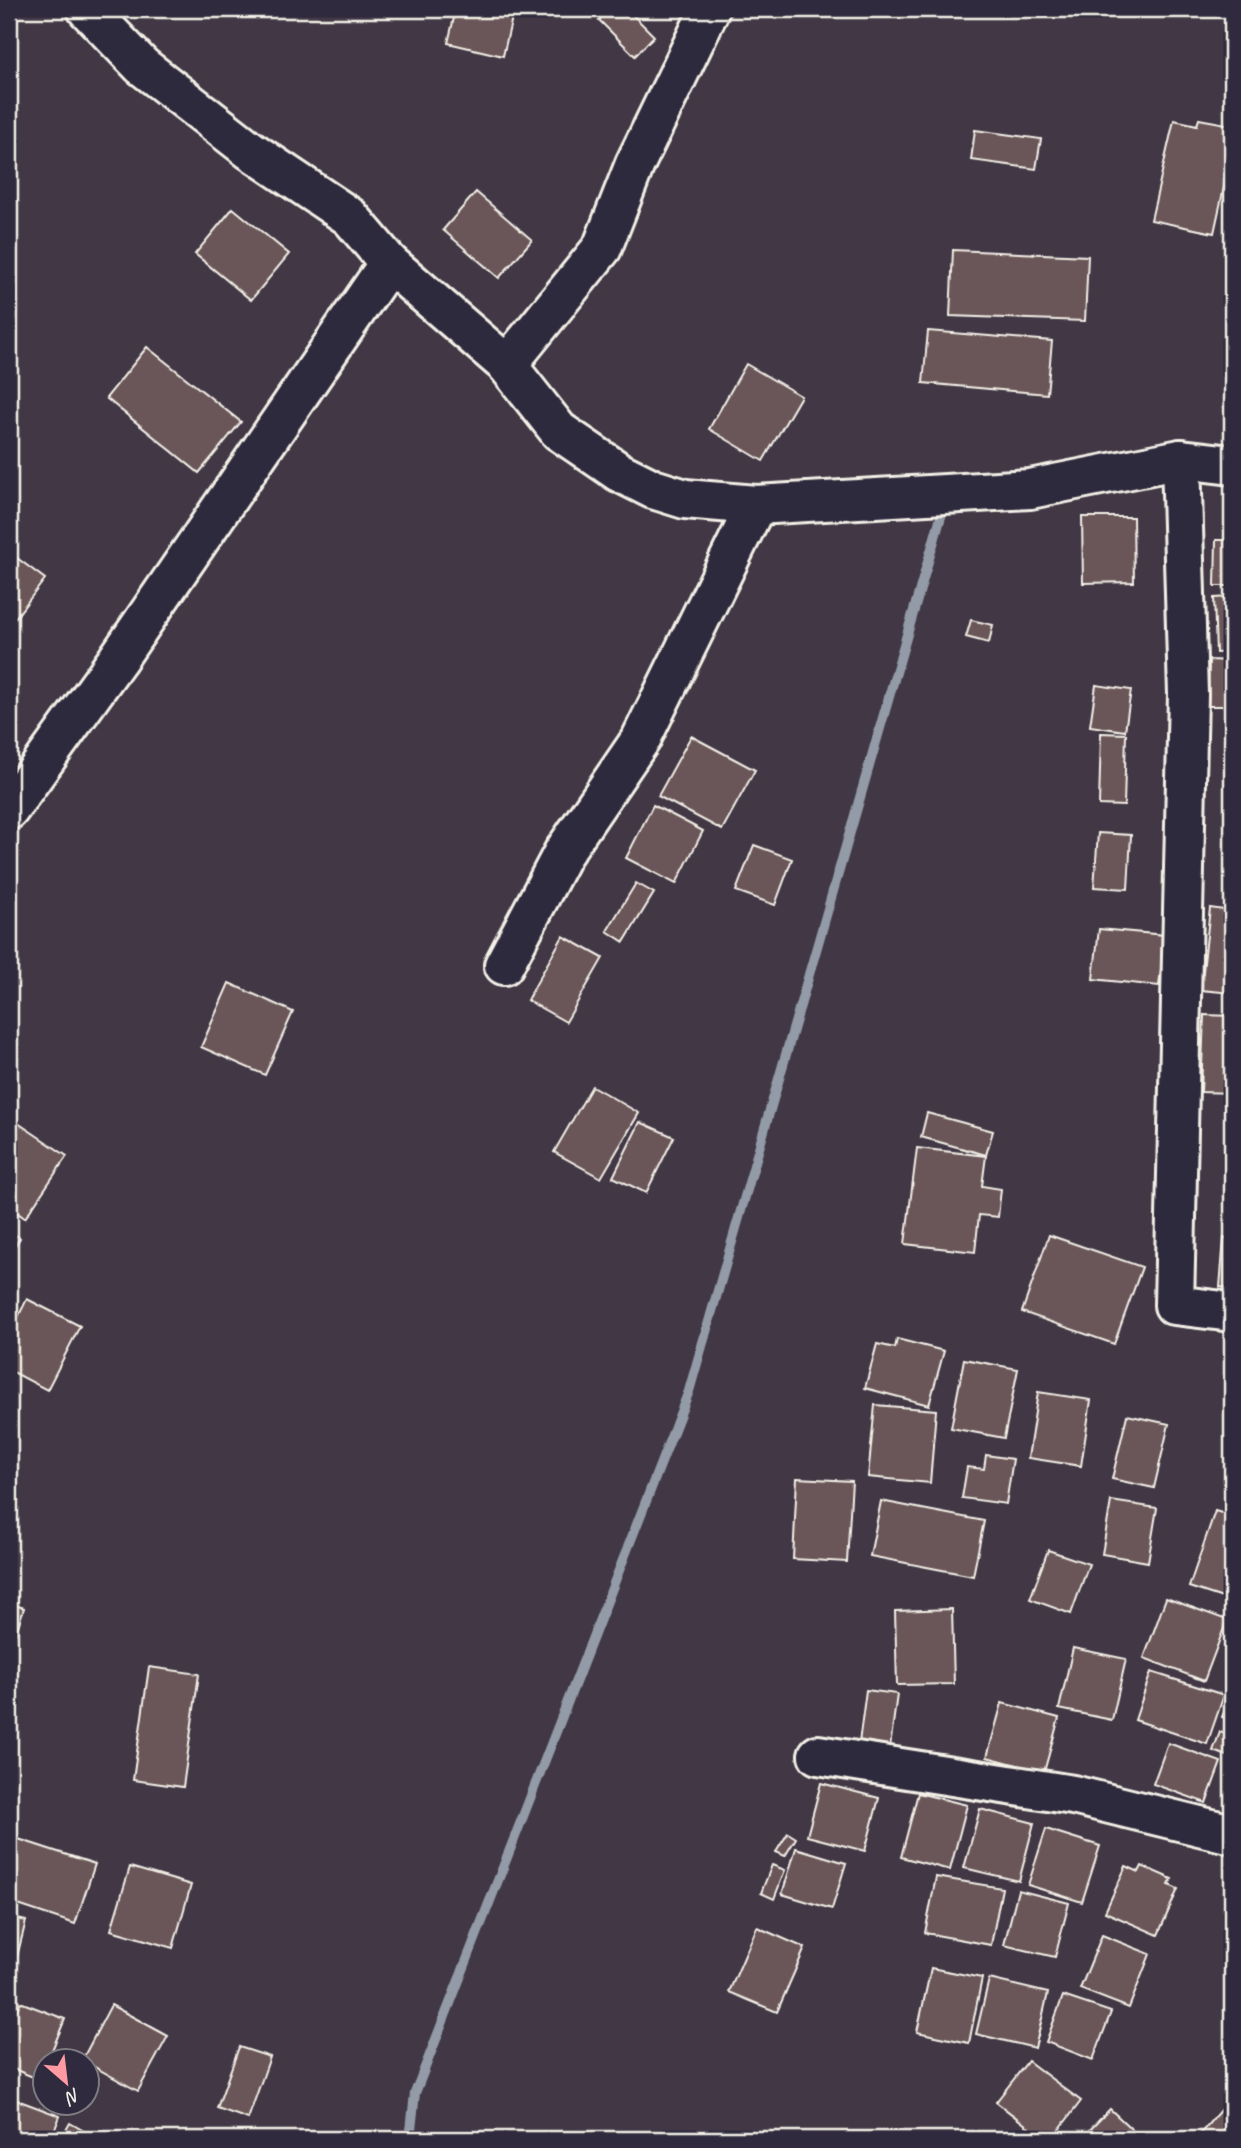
<svg xmlns="http://www.w3.org/2000/svg" width="1241" height="2148" font-family="Caveat,sans-serif">
<style>
.lines{fill:none;stroke-linecap:round;stroke-linejoin:round}
.stream{stroke:#929ba7;stroke-width:10}
.building{fill:#6b5659;stroke:#f4f1e8;stroke-width:2}
.minor-casing{stroke:#f4f1e8;stroke-width:44}
.minor{stroke:#2f2a3d;stroke-width:38}
</style>
<rect width="100%" height="100%" fill="#413745"/>
<filter id="ink" filterUnits="userSpaceOnUse"><feTurbulence type="fractalNoise" baseFrequency=".0143" numOctaves="2"/><feDisplacementMap in="SourceGraphic" scale="14" xChannelSelector="R" yChannelSelector="G"/><feConvolveMatrix kernelMatrix="1 2 1 2 8 2 1 2 1" color-interpolation-filters="sRGB"/></filter>
<g filter="url(#ink)">
<g class="lines">
<!-- stream -->
<polyline class="stream" points="410,2139 415,2093 689,1391 946,499"/>
</g>
<!-- building -->
<g class="building">
<polygon points="456,9 514,9 503,56 448,43"/>
<polygon points="611,9 627,9 654,36 635,56 599,20"/>
<polygon points="1199,119 1232,125 1232,151 1214,233 1151,220 1174,120 1197,125"/>
<polygon points="975,130 1041,139 1036,169 971,160"/>
<polygon points="476,192 532,240 499,278 443,230"/>
<polygon points="233,208 289,254 251,300 195,254"/>
<polygon points="953,250 1088,256 1085,321 950,316"/>
<polygon points="928,331 1052,341 1047,394 923,383"/>
<polygon points="147,347 241,422 199,473 106,398"/>
<polygon points="746,364 801,396 763,461 709,429"/>
<polygon points="1082,517 1133,517 1134,582 1083,583"/>
<polygon points="1216,540 1232,540 1232,586 1215,586"/>
<polygon points="9,552 45,579 9,626"/>
<polygon points="1232,597 1232,652 1216,653 1214,598"/>
<polygon points="971,620 993,625 989,643 966,637"/>
<polygon points="1209,660 1232,661 1232,706 1208,706"/>
<polygon points="1096,685 1131,690 1125,731 1090,726"/>
<polygon points="1101,733 1126,734 1124,806 1099,805"/>
<polygon points="691,736 755,770 722,830 658,796"/>
<polygon points="653,805 703,831 676,884 626,858"/>
<polygon points="1098,833 1131,835 1128,889 1094,887"/>
<polygon points="754,845 792,859 775,905 736,891"/>
<polygon points="636,883 654,893 624,942 607,931"/>
<polygon points="1210,908 1232,911 1232,993 1201,990"/>
<polygon points="1099,929 1165,935 1159,986 1093,979"/>
<polygon points="563,936 603,958 566,1022 527,1000"/>
<polygon points="229,983 293,1012 265,1075 201,1047"/>
<polygon points="1204,1015 1232,1016 1232,1093 1201,1092"/>
<polygon points="592,1086 639,1113 601,1178 554,1152"/>
<polygon points="927,1113 993,1131 986,1155 921,1137"/>
<polygon points="12,1119 67,1156 25,1218 9,1207 9,1124"/>
<polygon points="640,1122 674,1137 646,1193 613,1177"/>
<polygon points="917,1148 986,1156 982,1186 1001,1189 998,1217 979,1215 975,1252 905,1244"/>
<polygon points="9,1231 20,1238 9,1255"/>
<polygon points="1049,1235 1142,1267 1114,1344 1022,1312"/>
<polygon points="1224,1238 1232,1238 1232,1288 1220,1287"/>
<polygon points="27,1299 80,1326 47,1390 9,1370 9,1335"/>
<polygon points="897,1339 944,1351 929,1405 865,1388 877,1344 895,1348"/>
<polygon points="964,1359 1018,1369 1004,1438 951,1428"/>
<polygon points="1038,1392 1091,1400 1081,1466 1028,1458"/>
<polygon points="875,1405 936,1410 930,1483 868,1477"/>
<polygon points="1127,1415 1169,1424 1154,1488 1112,1479"/>
<polygon points="986,1455 1013,1459 1006,1504 962,1498 967,1467 984,1469"/>
<polygon points="797,1478 852,1481 847,1562 793,1559"/>
<polygon points="881,1501 984,1521 973,1576 870,1556"/>
<polygon points="1111,1501 1157,1508 1148,1562 1102,1554"/>
<polygon points="1215,1511 1232,1516 1232,1601 1189,1587"/>
<polygon points="1048,1550 1089,1564 1071,1614 1030,1599"/>
<polygon points="1166,1598 1227,1620 1204,1681 1144,1658"/>
<polygon points="9,1603 24,1608 9,1654"/>
<polygon points="952,1609 954,1684 897,1685 895,1611"/>
<polygon points="1073,1648 1126,1659 1112,1720 1059,1709"/>
<polygon points="149,1667 199,1674 183,1787 133,1780"/>
<polygon points="1151,1672 1224,1695 1207,1744 1135,1720"/>
<polygon points="866,1690 897,1694 889,1755 858,1750"/>
<polygon points="1232,1693 1232,1721 1222,1717"/>
<polygon points="1002,1703 1059,1718 1044,1772 987,1757"/>
<polygon points="1220,1732 1232,1736 1230,1757 1213,1751"/>
<polygon points="1168,1743 1221,1762 1206,1803 1153,1784"/>
<polygon points="821,1783 879,1798 865,1851 807,1836"/>
<polygon points="918,1793 967,1805 950,1870 901,1857"/>
<polygon points="980,1809 1034,1823 1019,1881 964,1868"/>
<polygon points="1046,1829 1100,1846 1082,1902 1028,1885"/>
<polygon points="788,1833 796,1838 785,1856 776,1852"/>
<polygon points="9,1836 95,1864 75,1924 9,1902"/>
<polygon points="796,1848 846,1863 832,1909 782,1894"/>
<polygon points="772,1865 785,1870 774,1899 761,1893"/>
<polygon points="1126,1866 1139,1872 1142,1866 1172,1879 1169,1885 1178,1889 1158,1935 1105,1912"/>
<polygon points="130,1867 191,1885 173,1948 111,1930"/>
<polygon points="936,1877 1002,1888 991,1945 925,1933"/>
<polygon points="1018,1890 1069,1903 1055,1957 1004,1945"/>
<polygon points="9,1917 26,1921 10,1984 9,1983"/>
<polygon points="757,1927 805,1948 777,2012 729,1992"/>
<polygon points="1102,1935 1150,1954 1129,2008 1080,1989"/>
<polygon points="931,1968 982,1978 969,2043 917,2032"/>
<polygon points="989,1979 1048,1993 1035,2048 976,2034"/>
<polygon points="1063,1996 1111,2012 1093,2060 1046,2042"/>
<polygon points="20,2002 65,2019 48,2060 46,2060 40,2080 9,2067 9,2028"/>
<polygon points="111,2005 168,2036 138,2091 82,2060"/>
<polygon points="239,2047 270,2057 248,2119 217,2108"/>
<polygon points="1028,2061 1081,2101 1052,2139 1044,2139 996,2102"/>
<polygon points="1232,2096 1232,2139 1207,2139 1200,2134"/>
<polygon points="9,2097 60,2116 51,2139 9,2139"/>
<polygon points="1110,2109 1142,2139 1081,2139"/>
<polygon points="70,2123 98,2139 61,2139"/>
</g>
<g class="lines">
<defs>
<g id="minor">
<polyline points="87,9 142,66 250,150 350,217 389,263 507,365 559,431 619,472 653,489 685,499 756,505 1030,489 1181,459 1232,465"/>
<polyline points="507,365 602,248 635,164 710,9"/>
<polyline points="1181,459 1188,694 1174,1305 1232,1312"/>
<polyline points="9,810 117,660 389,263"/>
<polyline points="504,965 563,853 641,739 756,505"/>
<polyline points="818,1755 1073,1795 1232,1834"/>
</g>
</defs>
<!-- minor casing -->
<use href="#minor" class="minor-casing"/>
<!-- minor -->
<use href="#minor" class="minor"/>
</g>
</g>
<!-- margin -->
<rect width="1241" height="2148" fill="none" stroke="#2f2a3d" stroke-width="35"/>
<rect x="18" y="18" width="1206" height="2113" fill="none" stroke="#f4f1e8" stroke-width="2.5" filter="url(#ink)"/>
<!-- north arrow -->
<g transform="translate(66 2082) rotate(152)"><circle r="33" fill="#2f2a3d" stroke="#7e7a81" stroke-width="2"/>
<path d="M0-5L12 26L0 18L-12 26Z" fill="#ff9aa2"/>
<text y="-10" font-size="19" font-weight="bold" text-anchor="middle" fill="#f4f1e8">N</text>
</g>
</svg>
